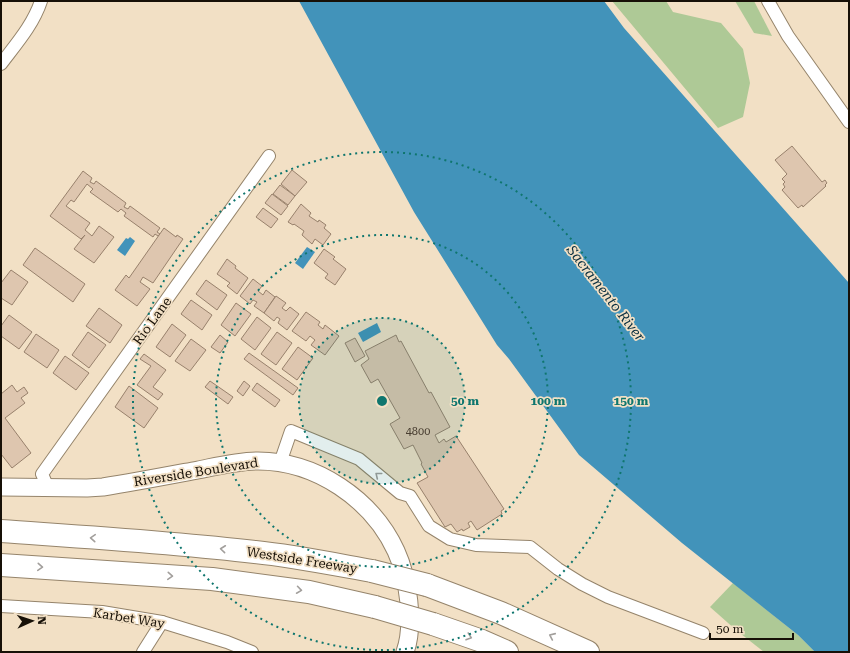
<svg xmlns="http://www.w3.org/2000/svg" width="850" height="653" font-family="'Roboto Serif',serif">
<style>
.green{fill:#aec996}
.water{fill:#4293ba}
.building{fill:#dec6af;stroke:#98816c}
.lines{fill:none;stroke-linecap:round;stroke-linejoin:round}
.street-casing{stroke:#95846b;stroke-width:14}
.secondary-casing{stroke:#95846b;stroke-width:19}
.highway-casing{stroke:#95846b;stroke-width:24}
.street{stroke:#fff;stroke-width:12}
.secondary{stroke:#fff;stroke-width:17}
.highway{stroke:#fff;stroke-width:22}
.highway-bridge-casing{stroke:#95846b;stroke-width:24;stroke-linecap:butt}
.highway-bridge{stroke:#fff;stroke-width:22}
.oneway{stroke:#a29f9c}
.ring{fill:none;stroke:#0f766e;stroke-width:2;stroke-dasharray:2 4}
.labels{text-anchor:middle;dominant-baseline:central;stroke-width:3.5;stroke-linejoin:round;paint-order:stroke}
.number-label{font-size:11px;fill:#493e31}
.street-label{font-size:13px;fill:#171007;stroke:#f2e0c5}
.water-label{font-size:14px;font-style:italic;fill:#092e3f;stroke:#f2e0c5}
.centre{fill:#0f766e;stroke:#f2e0c5;stroke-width:2}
.ring-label{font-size:12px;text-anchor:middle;font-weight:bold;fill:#0f766e;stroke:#f2e0c5;stroke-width:3.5;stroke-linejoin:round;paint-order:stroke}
</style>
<rect width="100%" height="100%" fill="#f2e0c5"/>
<!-- green -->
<g class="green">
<polygon points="612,1 666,1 673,12 721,23 743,49 750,83 743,117 718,128"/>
<polygon points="735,1 754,1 772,36 754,33"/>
<polygon points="733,583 798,635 815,652 764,652 736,630 710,607"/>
</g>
<!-- water -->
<g class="water">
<polygon points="299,1 604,1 624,28 849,283 849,652 815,652 798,635 682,543 579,455 509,359 497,345 414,212"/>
<polygon points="130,237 135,241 125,256 117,250 126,238 128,239"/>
<polygon points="307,247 315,252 303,269 295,263"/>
<polygon points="377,323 381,332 363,342 358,333"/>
</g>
<!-- building -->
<g class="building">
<polygon points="792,146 822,182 825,180 827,183 825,185 826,186 803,207 802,205 798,208 782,190 785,187 783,184 785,182 782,179 787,174 775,160"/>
<polygon points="292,170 307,182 295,196 281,184"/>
<polygon points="83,171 92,178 90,182 94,184 96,181 126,203 124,207 128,209 130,206 160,228 157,232 160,234 158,236 155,234 153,237 124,216 126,213 121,209 118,212 90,192 93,189 87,184 74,202 71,200 66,206 90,223 85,230 92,236 99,226 114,237 94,263 74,249 85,235 81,239 50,216"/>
<polygon points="280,185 295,196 288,205 273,194"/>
<polygon points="272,194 288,206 281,215 265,203"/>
<polygon points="301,204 311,213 309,216 318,222 319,220 326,225 324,228 331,234 323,245 315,239 312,244 302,235 304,231 294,224 293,225 288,222"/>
<polygon points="263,208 278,219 271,228 256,217"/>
<polygon points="164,228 176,237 177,235 183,239 153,283 143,277 140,282 150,289 137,306 115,290 126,275 129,278"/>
<polygon points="35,248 85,284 73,302 23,265"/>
<polygon points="324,249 335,257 333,259 346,269 335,285 325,278 328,274 314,263"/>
<polygon points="227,259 236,266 235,268 248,278 237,294 227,286 230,283 217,274"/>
<polygon points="11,270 28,282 12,305 1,298 1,283"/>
<polygon points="253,279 262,286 258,291 263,295 266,290 275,297 264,313 254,306 257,302 253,300 250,304 240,296"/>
<polygon points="206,280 227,295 217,310 196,294"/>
<polygon points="276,296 286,303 282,308 286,311 290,307 299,314 287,330 278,323 280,319 277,317 274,321 264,313"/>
<polygon points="191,300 212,315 202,330 181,314"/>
<polygon points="236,303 251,314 235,336 221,325"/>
<polygon points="99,308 122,325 110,343 86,326"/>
<polygon points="306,312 320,322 318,325 323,329 325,325 339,336 325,355 311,345 315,340 310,336 306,341 292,331"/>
<polygon points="9,315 32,332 19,349 1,336 1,326"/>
<polygon points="257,317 271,328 255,350 241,339"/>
<polygon points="172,324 186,335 170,357 156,347"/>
<polygon points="88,332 106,345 89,368 72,355"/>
<polygon points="277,332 292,343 276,365 261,354"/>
<polygon points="36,334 59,350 47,368 24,352"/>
<polygon points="220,335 228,342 220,353 211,347"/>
<polygon points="396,335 399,342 401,341 429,393 431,392 450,427 435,435 439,443 444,439 446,442 456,436 504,509 501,511 502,514 477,530 471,521 468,523 470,527 463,531 462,529 457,532 451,524 445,527 417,483 428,477 421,464 422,463 413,445 404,449 390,424 400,418 378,379 371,383 361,365 369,359 365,351"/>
<polygon points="355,338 365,356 355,362 345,343"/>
<polygon points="191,339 206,350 190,371 175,361"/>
<polygon points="298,347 313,358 297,380 282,369"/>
<polygon points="249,353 298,388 293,395 244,359"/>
<polygon points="144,354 166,370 153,387 163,394 158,400 137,385 151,366 140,359"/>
<polygon points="65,356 89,373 76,390 53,373"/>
<polygon points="210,381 233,397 228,404 205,387"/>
<polygon points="244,381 250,386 243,396 237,391"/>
<polygon points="257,383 280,400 275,407 252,390"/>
<polygon points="12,385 17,392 24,387 28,393 21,398 25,403 5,418 31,453 12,468 1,454 1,394"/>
<polygon points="129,386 158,408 144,428 115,407"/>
</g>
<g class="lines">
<defs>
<g id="street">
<polyline points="768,1 788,36 849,122"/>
<path d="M1 64C16 44 33 25 41 1"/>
<polyline points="280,463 291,431 359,459 400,493 410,496 429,526 450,539 476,545 530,547 558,569 582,584 608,597 703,633"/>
<polyline points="48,488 42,474 269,156"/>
<polyline points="1,606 102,612 162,622 227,642 252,652"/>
<polyline points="143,652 162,622"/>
</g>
<path id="secondary" d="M1 487 87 488 103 487C135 482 166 476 198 470 218 466 238 461 258 461 316 461 372 499 396 551 408 577 415 624 405 652"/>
<g id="highway">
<path d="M1 531C86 537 171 542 255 552 294 556 333 564 372 571"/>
<polyline points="1,565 212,579 309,592 375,607"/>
<polyline points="427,585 501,613 588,652"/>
<polyline points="433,624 482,641 507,652"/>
</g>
</defs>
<!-- street casing -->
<use href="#street" class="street-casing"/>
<!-- secondary casing -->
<use href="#secondary" class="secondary-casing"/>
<!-- highway casing -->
<use href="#highway" class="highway-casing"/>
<!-- street -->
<use href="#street" class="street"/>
<!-- secondary -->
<use href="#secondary" class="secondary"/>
<!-- highway -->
<use href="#highway" class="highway"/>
<defs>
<g id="highway-bridge">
<polyline points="372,571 427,585"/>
<polyline points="375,607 433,624"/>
</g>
</defs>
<!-- highway-bridge casing -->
<use href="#highway-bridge" class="highway-bridge-casing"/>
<!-- highway-bridge -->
<use href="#highway-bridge" class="highway-bridge"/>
</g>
<!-- one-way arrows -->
<defs><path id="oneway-chevron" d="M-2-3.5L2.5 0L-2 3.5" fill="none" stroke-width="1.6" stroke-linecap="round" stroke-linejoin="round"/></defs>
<g class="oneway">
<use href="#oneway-chevron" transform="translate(378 475) rotate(-141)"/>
<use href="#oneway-chevron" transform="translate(93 538) rotate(-176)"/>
<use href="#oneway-chevron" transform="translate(223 549) rotate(-174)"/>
<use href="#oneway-chevron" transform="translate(40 567) rotate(4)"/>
<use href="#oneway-chevron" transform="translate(170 576) rotate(4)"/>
<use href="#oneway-chevron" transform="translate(299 590) rotate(8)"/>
<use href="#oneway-chevron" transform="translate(552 636) rotate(-156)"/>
<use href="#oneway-chevron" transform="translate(469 637) rotate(19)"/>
</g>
<!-- distance rings -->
<circle cx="382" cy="401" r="83" fill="#0f766e" fill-opacity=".12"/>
<g class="ring">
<circle cx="382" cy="401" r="83"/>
<circle cx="382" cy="401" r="166"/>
<circle cx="382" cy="401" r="249"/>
</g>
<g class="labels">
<!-- number labels -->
<g class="number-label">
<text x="418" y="431">4800</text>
</g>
<!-- street labels -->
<g class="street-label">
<text transform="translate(152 321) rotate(-54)">Rio Lane</text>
<text transform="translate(196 472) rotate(-9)">Riverside Boulevard</text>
<text transform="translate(302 560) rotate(9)">Westside Freeway</text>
<text transform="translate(129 618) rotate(9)">Karbet Way</text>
</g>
<!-- water labels -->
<g class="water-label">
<text transform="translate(606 293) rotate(52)">Sacramento River</text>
</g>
</g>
<circle cx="382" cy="401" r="6" class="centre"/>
<g class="ring-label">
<text x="465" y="405">50 m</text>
<text x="548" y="405">100 m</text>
<text x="631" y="405">150 m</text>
</g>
<!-- border -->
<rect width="850" height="653" fill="none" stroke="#171007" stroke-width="4"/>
<!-- north arrow -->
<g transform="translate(32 621) rotate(87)" stroke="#f2e0c5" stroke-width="3" paint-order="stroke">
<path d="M0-3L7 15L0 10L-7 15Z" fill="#171007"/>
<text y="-6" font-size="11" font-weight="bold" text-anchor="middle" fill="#171007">N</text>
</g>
<!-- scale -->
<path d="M710 633v6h83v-6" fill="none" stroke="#171007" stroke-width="2"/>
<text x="716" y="633" font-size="12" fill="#171007" stroke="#f2e0c5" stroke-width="3" paint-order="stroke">50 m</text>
</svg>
